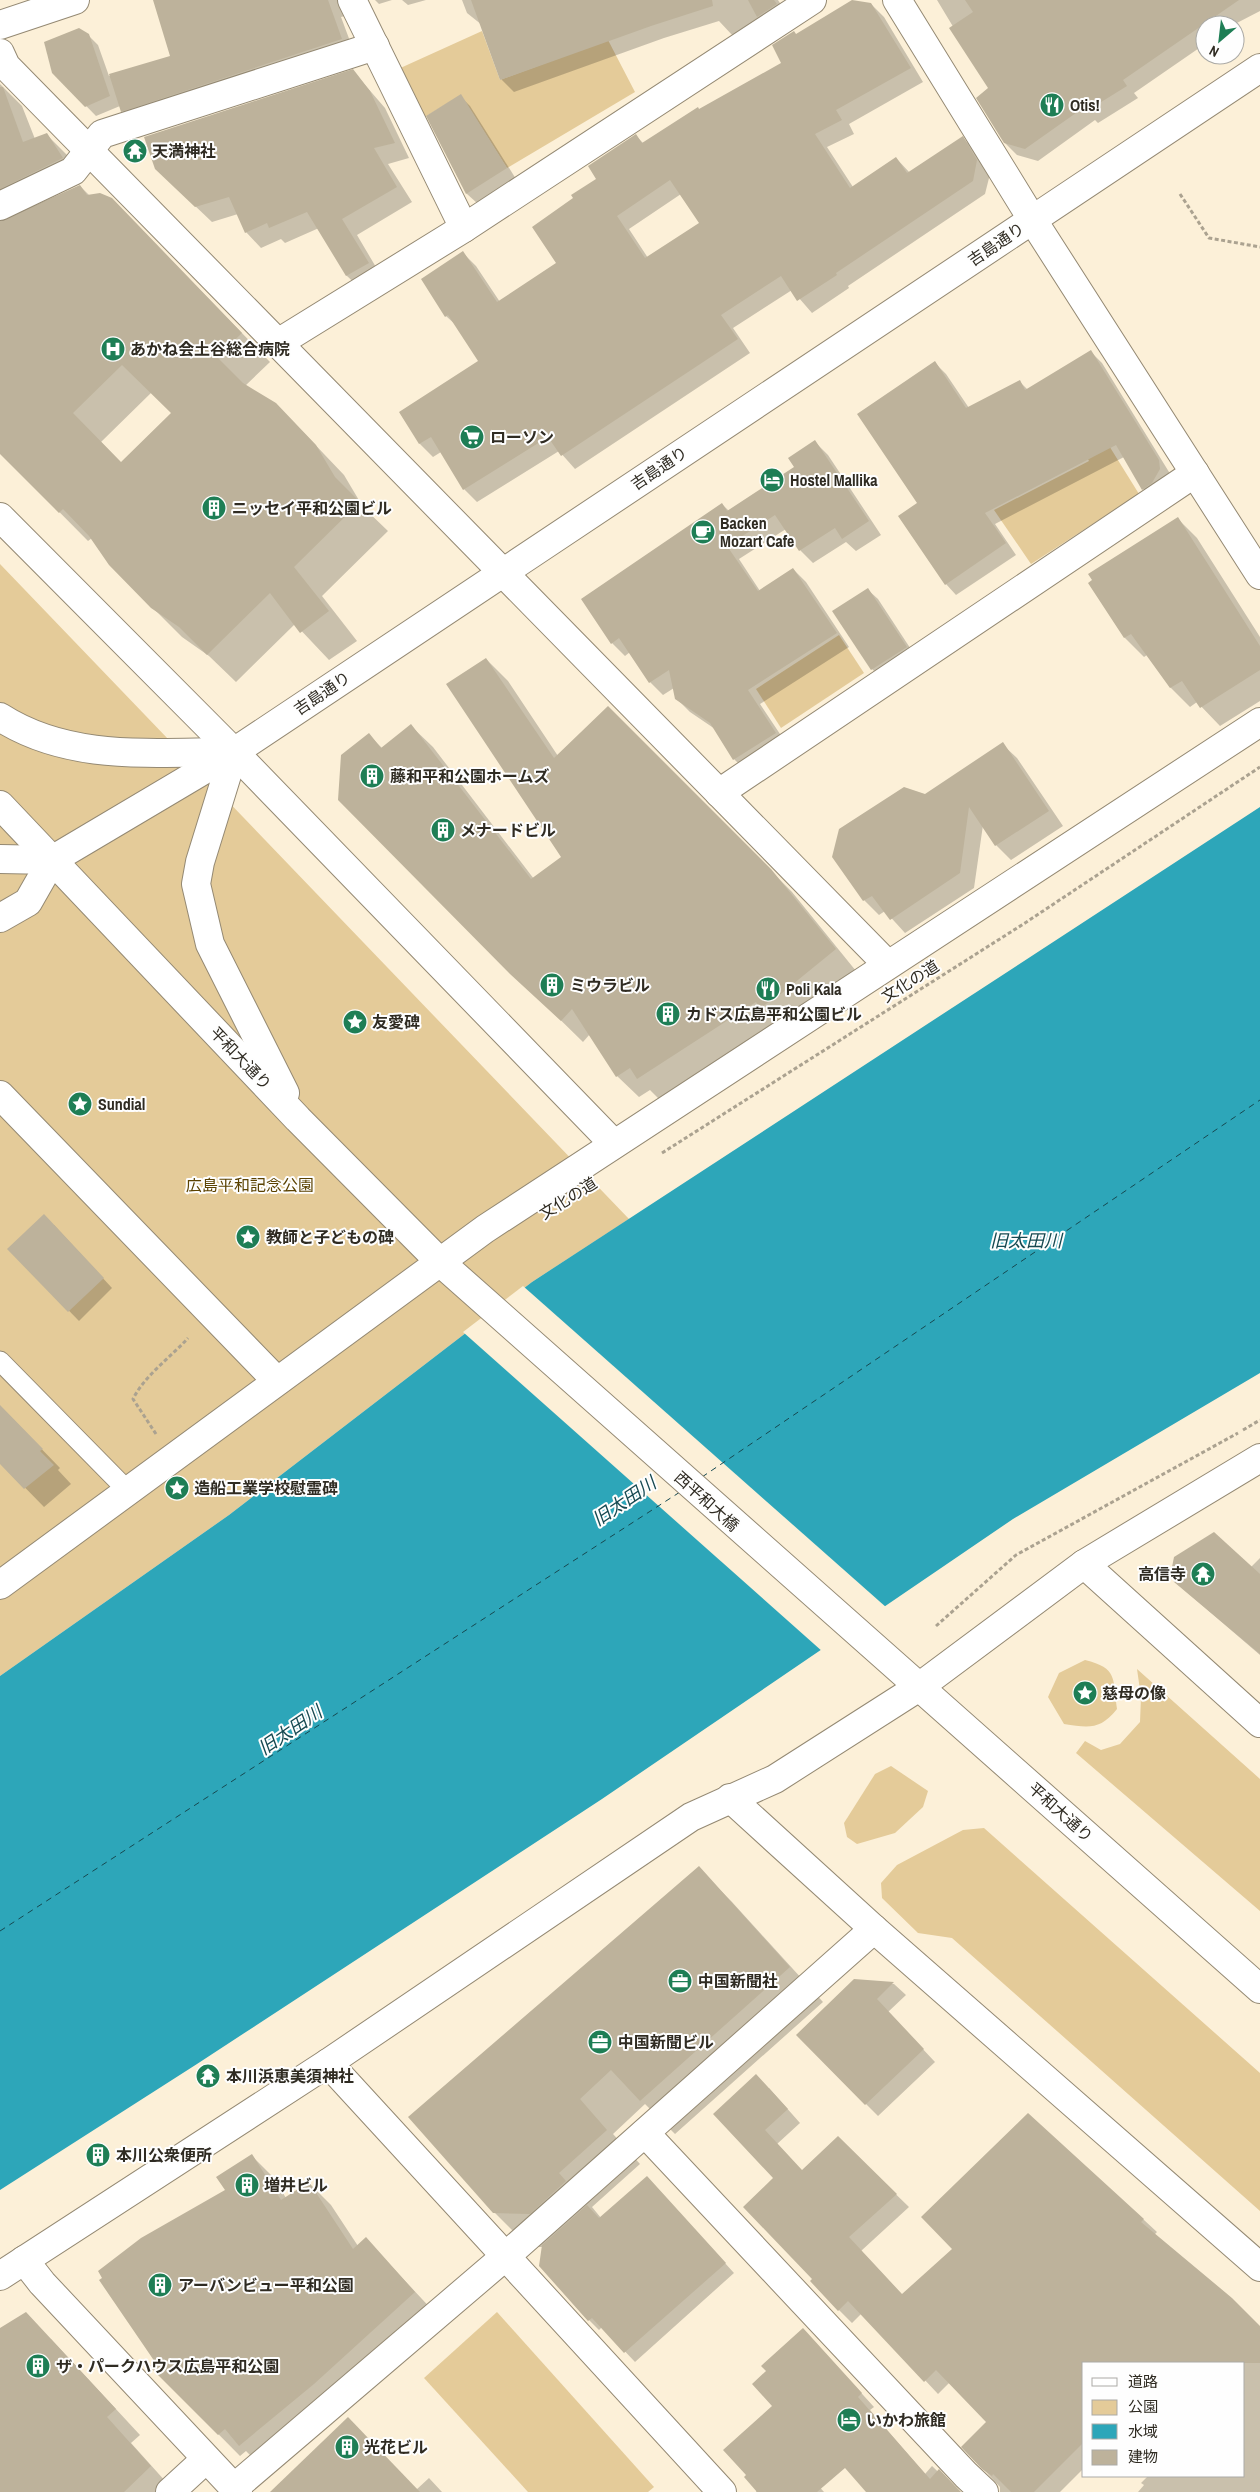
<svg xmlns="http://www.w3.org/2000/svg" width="1260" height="2492" font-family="'Archivo Narrow','Noto Sans JP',sans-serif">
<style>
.green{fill:#e4cb99}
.water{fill:#2da6b9}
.pier{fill:#fcf0d8}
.shadow{fill:#0003;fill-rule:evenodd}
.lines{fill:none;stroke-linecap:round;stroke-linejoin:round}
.ferry{stroke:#164951;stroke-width:1;stroke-dasharray:6 5;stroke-linecap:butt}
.building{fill:#bdb29b;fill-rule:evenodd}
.service-casing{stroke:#948973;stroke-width:21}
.minor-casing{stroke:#948973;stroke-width:30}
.tertiary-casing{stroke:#948973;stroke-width:30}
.path{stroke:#aba290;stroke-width:3;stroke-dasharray:4 2.5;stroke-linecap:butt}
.service{stroke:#fff;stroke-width:19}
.minor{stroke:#fff;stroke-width:28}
.tertiary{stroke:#fff;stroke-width:28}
.labels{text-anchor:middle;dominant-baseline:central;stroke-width:4;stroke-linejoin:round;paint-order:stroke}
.poi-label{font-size:16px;font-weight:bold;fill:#2f2b22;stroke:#fefefe;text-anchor:start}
.street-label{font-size:16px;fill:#2f2b22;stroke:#fefefe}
.park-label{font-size:16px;fill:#5b4201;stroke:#fefefe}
.water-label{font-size:18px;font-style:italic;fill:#164951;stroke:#fefefe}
</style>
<rect width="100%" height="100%" fill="#fcf0d8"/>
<!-- green -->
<g class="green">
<polygon points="482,31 500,80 608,40 635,92 507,168 461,95 420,120 396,70"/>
<polygon points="1062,370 1139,494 1031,564 994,510 1089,461 1047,380"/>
<polygon points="0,564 629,1219 532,1282 229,1515 0,1676"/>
<polygon points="839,635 864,673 781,728 756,689"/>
<path d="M1085 1660C1118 1668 1113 1679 1117 1709 1100 1730 1089 1728 1064 1724L1048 1697 1059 1673Z"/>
<polygon points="1137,1669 1260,1779 1260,1911 1076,1753 1085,1741 1101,1750 1120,1744 1140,1722 1141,1697"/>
<polygon points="891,1766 928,1791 923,1807 895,1833 857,1844 847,1837 844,1823 875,1774"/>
<polygon points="984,1828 1260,2073 1260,2211 952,1938 918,1933 882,1898 881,1883 897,1865 963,1830"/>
<polygon points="497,2312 654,2487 648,2492 528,2492 424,2378"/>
</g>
<!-- water -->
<polygon class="water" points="1260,807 1260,1373 1013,1519 602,1799 197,2064 0,2190 0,1676 229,1515 532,1282"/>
<!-- pier -->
<polygon class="pier" points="523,1286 887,1608 823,1652 463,1332"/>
<!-- shadow -->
<g class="shadow">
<polygon points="170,0 356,0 349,15 341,17 354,52 134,123 122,111 120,106 96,116 53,72 88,35 98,45 109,76 172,57"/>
<polygon points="375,0 392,0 379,4"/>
<polygon points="402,0 426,0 408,5"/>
<polygon points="462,0 778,0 789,17 733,36 719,21 664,38 514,92 501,79 482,25 467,13"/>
<polygon points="937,0 1260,0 1260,11 1233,25 1205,25 1205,44 1134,93 1138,98 1098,123 1095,120 1038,161 1017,155 1005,143 990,88"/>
<path d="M871 4 884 17 923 82 849 124 854 134 827 147 853 187 896 158 910 173 963 138 976 151 990 174 985 194 848 286 849 288 812 313 792 290 733 328 750 353 575 469 559 451 477 502 464 489 441 452 433 457 420 444 400 413 480 361 458 327 446 316 463 253 476 266 500 302 557 263 575 198 598 179 636 136 644 144 783 63 796 35ZM681 194 701 223 648 258 629 229Z"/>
<polygon points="353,71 385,108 409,158 388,164 412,202 357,235 383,279 363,291 347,276 319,228 285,243 281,239 261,248 246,232 238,214 212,222 172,184"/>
<polygon points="0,84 22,106 35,139 47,135 68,156 83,179 0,215"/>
<polygon points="460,96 470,106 516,179 477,203 467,194 428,116"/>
<path d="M80 186 90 196 140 228 270 362 245 386 304 433 344 475 363 507 388 531 322 596 357 641 329 660 295 624 236 682 209 656 182 637 110 565 92 538 88 541 0 452V222ZM152 392 172 413 121 463 101 442Z"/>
<polygon points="1091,352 1102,363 1169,472 1170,480 1154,499 1143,489 1124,457 995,524 1016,555 956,595 946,584 919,503 935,363 946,374 969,408 1020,382 1028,390"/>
<polygon points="815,442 828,455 881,535 856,551 846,542 813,563 800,550 786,529 739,559 760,591 793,569 806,582 849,647 760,704 788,746 747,772 734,759 715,729 690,712 676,698 674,688 663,695 650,682 630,652 625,656 612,643 582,599 722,504 729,511 796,467"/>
<polygon points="1178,519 1197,538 1260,637 1260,701 1220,726 1197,702 1190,707 1171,688 1147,655 1144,657 1125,638 1090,583"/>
<polygon points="868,590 878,599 916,657 882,679 872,669"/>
<polygon points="486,659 508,681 558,756 608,708 792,892 856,971 660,1100 650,1090 639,1097 617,1076 590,1034 583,1042 441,903 369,735 382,748 411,726 433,747 534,879 563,858"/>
<polygon points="1002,744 1017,758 1063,826 1011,860 996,845 983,825 974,888 905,933 885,911 879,915 864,900 925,795"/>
<polygon points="54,1225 112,1288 79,1321 9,1249"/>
<polygon points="0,1406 60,1468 58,1470 71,1484 44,1507 0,1462"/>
<polygon points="1260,1558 1260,1655 1175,1582 1251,1567"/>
<polygon points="698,1868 732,1902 823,2002 675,2134 645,2104 613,2134 640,2164 592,2207 601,2218 656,2187 734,2273 635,2362 602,2327 599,2330 589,2320 540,2266 543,2247 529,2247 494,2212"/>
<polygon points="855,1980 894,1984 906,1995 888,2012 935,2062 878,2116 797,2035"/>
<polygon points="769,2088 800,2123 777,2144 802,2172 838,2138 909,2207 861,2251 903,2296 953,2249 1028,2115 1144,2220 1157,2232 1154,2235 1260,2328 1260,2492 1138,2492 1144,2485 1141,2483 1148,2476 1244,2476 1244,2363 1084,2363 1084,2468 1060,2492 1000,2492 1000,2487 963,2447 987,2422 950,2382 938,2394 862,2313 852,2323 839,2310 814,2279 775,2178 715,2114"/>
<polygon points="252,2156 273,2177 286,2198 309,2183 331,2205 358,2246 366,2239 436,2314 262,2467 246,2451 240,2456 151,2366 157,2362 226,2190"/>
<polygon points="0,2329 51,2339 140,2435 131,2443 175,2492 0,2492"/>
<polygon points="803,2329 874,2407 870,2410 925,2474 932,2466 959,2492 884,2492 768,2371"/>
<polygon points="778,2440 824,2492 756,2492"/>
<polygon points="429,2478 442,2492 282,2492 416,2490"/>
</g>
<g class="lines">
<!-- ferry -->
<g class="ferry">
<polyline points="702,1477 1260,1100"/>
<polyline points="0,1931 680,1492"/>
</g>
</g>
<!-- building -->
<g class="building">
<polygon points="153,0 328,0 342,39 121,112 109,74 170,56"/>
<polygon points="471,0 712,0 713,6 651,26 500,80"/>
<polygon points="748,0 774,0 777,4 757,17"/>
<path d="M852 0 871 3 911 68 836 110 842 120 815 134 850 188 896 157 907 173 963 136 977 160 973 181 836 273 837 275 797 301 781 276 721 315 738 339 561 456 548 437 463 490 431 437 419 444 399 412 478 361 448 315 445 317 421 279 463 251 497 302 556 263 532 227 573 198 571 195 596 179 588 166 636 134 642 143 698 107 699 109 781 63 772 45 794 31 796 34ZM670 180 699 223 645 258 617 216Z"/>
<polygon points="965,0 1239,0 1123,80 1127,86 1085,112 1083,108 1025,149 1004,143 976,98 988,88 949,28 973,12"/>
<polygon points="79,28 89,34 110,96 85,107 52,73 44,42"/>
<polygon points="353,69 370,91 395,143 374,148 397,187 342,219 369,263 346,276 307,212 269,228 267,223 245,233 229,197 195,207 155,169 144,137"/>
<polygon points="0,87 3,87 23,142 47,133 63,158 0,189"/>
<polygon points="461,94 507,168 466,194 426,116"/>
<path d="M80 185 87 195 100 193 112 198 242 333 217 357 243 383 276 403 316 445 335 477 360 502 294 567 329 611 300 633 270 593 207 655 179 627 151 608 109 565 89 536 63 509 59 513 0 454V221ZM122 365 171 413 121 462 73 413Z"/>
<polygon points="1091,350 1159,460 1160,469 1152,483 1142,490 1116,445 985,513 1006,543 945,585 898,516 917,503 857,414 935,361 966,408 1020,380 1025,390"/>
<polygon points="815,440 869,521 842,539 835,528 799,551 775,515 727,546 758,591 793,568 837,633 748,690 776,733 733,760 710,723 675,699 669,670 649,683 619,638 611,644 581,599 722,503 727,511 794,467 788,458"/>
<polygon points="1178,517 1260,646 1260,670 1200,708 1182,681 1170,688 1131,634 1124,638 1088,583 1092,580 1088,574"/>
<polygon points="868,588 907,647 871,670 832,611"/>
<polygon points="486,658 554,758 608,706 771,869 836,949 782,993 760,1008 756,1002 637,1079 630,1068 616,1077 572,1009 561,1021 510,974 338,800 341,755 369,733 381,748 411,724 531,879 561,857 446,684"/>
<polygon points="1003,742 1049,811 995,846 969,807 960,873 890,920 872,896 863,901 832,857 839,829 904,787 925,794"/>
<polygon points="44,1214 104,1278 68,1312 7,1249"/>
<polygon points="0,1405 43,1449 40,1451 54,1465 24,1489 0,1464"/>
<polygon points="1214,1532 1260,1574 1260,1654 1174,1582 1171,1572 1174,1557"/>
<polygon points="699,1866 790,1967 640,2101 611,2070 580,2099 607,2130 559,2173 566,2181 530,2214 493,2213 408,2117"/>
<polygon points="854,1979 894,1982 877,1999 924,2049 865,2105 796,2035"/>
<polygon points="756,2074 788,2109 765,2130 802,2170 838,2136 897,2194 849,2237 902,2294 952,2249 921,2217 1028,2113 1144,2219 1141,2222 1232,2298 1260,2326 1260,2363 1084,2363 1084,2442 1034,2492 1011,2492 993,2474 992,2476 982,2469 961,2447 986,2422 936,2370 924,2382 848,2301 838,2311 810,2281 812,2279 743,2207 773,2178 713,2114"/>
<polygon points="252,2154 281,2200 309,2182 353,2249 366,2237 415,2292 314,2384 239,2446 225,2429 218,2435 149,2366 155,2362 99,2280 102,2278 98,2271 141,2238 225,2190 216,2177"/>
<polygon points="647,2176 726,2263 624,2353 592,2318 588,2321 539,2266 542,2245 587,2205 599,2218"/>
<polygon points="26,2312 116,2409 107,2417 151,2466 124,2492 0,2492 0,2328"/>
<polygon points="803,2328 862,2393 858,2397 930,2479 939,2469 961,2492 866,2492 845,2468 817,2492 757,2492 744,2477 746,2475 723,2450 772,2406 752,2384 766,2371 761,2366"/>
<polygon points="348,2417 420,2492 270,2492"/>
</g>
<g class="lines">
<defs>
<polyline id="service" points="0,1361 128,1491"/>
<g id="minor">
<polyline points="352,0 464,228"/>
<polyline points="897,0 1032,219"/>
<polyline points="0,53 6,66 887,964"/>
<polyline points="0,206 73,171 102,134 375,46"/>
<polyline points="278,343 464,228 812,0"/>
<polyline points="0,517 234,752 614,1144"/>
<polyline points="719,793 1195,473"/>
<polyline points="1084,1564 1260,1723"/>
<polyline points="730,1798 874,1929 1260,2267"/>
<polyline points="328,2063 722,2492"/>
<polyline points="645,2133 966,2475 984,2492"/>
<polyline points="24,2260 42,2283 238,2492"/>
<polyline points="234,2488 507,2255 874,1929"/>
<polyline points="170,2492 206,2459"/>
</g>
<g id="tertiary">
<polyline points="0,25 75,0"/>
<polyline points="1032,219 1260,575"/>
<path d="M0 717C70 762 154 752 233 752"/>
<polyline points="234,752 200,862 196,884 210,944 285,1093"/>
<polyline points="0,805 298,1119 440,1262 1260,1989"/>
<polyline points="0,859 52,860"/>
<polyline points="0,918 28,902 52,860 234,752 1260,68"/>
<polyline points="0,1095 277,1381"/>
<polyline points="0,1585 485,1229 1260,722"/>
<polyline points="0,2276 328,2063 691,1817 775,1779 919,1687 1084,1564 1260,1458"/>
</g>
</defs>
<!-- service casing -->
<use href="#service" class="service-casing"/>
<!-- minor casing -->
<use href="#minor" class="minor-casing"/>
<!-- tertiary casing -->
<use href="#tertiary" class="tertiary-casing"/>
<!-- path -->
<g class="path">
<polyline points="1180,194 1209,238 1260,247"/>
<polyline points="662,1153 1025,923 1260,767"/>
<polyline points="1243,1430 1260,1420"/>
<path d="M156 1434 133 1399C145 1375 170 1358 188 1338"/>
<polyline points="936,1626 1016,1555 1238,1433"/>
</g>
<!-- service -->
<use href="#service" class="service"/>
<!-- minor -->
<use href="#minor" class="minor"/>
<!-- tertiary -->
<use href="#tertiary" class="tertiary"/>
</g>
<!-- icons -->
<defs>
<symbol id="restaurant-disc" viewBox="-11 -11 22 22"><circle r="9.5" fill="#1e7e55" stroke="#fefefe"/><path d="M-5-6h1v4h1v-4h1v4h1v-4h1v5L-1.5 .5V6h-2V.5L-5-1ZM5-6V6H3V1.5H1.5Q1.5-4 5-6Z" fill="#fff"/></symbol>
<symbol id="temple-disc" viewBox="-11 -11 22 22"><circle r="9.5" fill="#1e7e55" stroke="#fefefe"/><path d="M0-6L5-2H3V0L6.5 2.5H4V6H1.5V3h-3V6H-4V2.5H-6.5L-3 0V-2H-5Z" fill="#fff"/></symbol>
<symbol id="hospital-disc" viewBox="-11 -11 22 22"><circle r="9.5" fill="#1e7e55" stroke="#fefefe"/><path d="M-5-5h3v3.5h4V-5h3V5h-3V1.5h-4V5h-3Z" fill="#fff"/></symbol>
<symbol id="supermarket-disc" viewBox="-11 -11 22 22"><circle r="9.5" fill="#1e7e55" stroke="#fefefe"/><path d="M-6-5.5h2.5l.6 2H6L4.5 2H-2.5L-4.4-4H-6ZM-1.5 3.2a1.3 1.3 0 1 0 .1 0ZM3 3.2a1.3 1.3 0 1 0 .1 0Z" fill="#fff"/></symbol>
<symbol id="hotel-disc" viewBox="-11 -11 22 22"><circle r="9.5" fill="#1e7e55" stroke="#fefefe"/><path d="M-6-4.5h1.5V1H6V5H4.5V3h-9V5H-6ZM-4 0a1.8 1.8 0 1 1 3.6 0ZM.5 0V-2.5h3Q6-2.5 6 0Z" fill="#fff"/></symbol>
<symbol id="building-disc" viewBox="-11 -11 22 22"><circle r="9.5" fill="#1e7e55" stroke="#fefefe"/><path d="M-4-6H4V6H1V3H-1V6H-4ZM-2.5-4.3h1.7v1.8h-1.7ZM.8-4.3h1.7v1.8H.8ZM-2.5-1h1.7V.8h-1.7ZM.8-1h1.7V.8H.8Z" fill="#fff"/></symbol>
<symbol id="cafe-disc" viewBox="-11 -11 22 22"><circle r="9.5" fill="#1e7e55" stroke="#fefefe"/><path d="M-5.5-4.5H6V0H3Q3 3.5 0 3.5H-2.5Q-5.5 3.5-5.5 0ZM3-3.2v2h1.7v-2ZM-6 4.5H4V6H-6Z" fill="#fff"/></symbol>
<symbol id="sight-disc" viewBox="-11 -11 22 22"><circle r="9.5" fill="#1e7e55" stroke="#fefefe"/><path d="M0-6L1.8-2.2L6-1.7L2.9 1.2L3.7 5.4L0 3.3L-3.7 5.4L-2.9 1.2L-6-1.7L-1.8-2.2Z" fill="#fff"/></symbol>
<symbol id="office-disc" viewBox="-11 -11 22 22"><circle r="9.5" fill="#1e7e55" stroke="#fefefe"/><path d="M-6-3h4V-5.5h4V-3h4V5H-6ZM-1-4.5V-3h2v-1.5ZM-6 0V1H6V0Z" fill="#fff"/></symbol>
</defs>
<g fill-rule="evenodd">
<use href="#restaurant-disc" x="1038" y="91" width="28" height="28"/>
<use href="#temple-disc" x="121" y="137" width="28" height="28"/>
<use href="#hospital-disc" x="99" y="335" width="28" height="28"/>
<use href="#supermarket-disc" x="458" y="423" width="28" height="28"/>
<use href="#hotel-disc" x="758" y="466" width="28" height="28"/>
<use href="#building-disc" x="200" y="494" width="28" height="28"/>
<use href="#cafe-disc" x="689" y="518" width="28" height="28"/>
<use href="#building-disc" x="358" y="762" width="28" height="28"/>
<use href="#building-disc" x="429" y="816" width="28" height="28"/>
<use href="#building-disc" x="538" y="971" width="28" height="28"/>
<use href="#restaurant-disc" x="754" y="975" width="28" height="28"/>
<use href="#building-disc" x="654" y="1000" width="28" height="28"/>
<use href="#sight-disc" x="341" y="1008" width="28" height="28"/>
<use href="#sight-disc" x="66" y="1090" width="28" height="28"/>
<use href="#sight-disc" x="234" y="1223" width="28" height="28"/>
<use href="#sight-disc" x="163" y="1474" width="28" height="28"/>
<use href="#temple-disc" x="1189" y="1560" width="28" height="28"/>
<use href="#sight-disc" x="1071" y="1679" width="28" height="28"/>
<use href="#office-disc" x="666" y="1967" width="28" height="28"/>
<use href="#office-disc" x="586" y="2028" width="28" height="28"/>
<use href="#temple-disc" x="194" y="2062" width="28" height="28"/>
<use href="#building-disc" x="84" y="2141" width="28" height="28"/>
<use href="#building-disc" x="233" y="2171" width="28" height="28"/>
<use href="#building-disc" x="146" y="2271" width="28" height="28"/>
<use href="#building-disc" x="24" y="2352" width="28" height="28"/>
<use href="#hotel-disc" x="835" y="2406" width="28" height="28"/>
<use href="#building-disc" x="333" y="2433" width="28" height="28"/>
</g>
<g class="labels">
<!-- poi labels -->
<g class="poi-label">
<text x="1070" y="105">Otis!</text>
<text x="152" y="151">天満神社</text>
<text x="130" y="349">あかね会土谷総合病院</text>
<text x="490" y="437">ローソン</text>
<text x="790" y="480">Hostel Mallika</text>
<text x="232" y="508">ニッセイ平和公園ビル</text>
<text x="720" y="523">Backen<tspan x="720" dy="18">Mozart Cafe</tspan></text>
<text x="390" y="776">藤和平和公園ホームズ</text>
<text x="460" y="830">メナードビル</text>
<text x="570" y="985">ミウラビル</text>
<text x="786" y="989">Poli Kala</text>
<text x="686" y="1014">カドス広島平和公園ビル</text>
<text x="372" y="1022">友愛碑</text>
<text x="98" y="1104">Sundial</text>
<text x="266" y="1237">教師と子どもの碑</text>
<text x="194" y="1488">造船工業学校慰霊碑</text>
<text x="1186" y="1574" text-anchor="end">高信寺</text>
<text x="1102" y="1693">慈母の像</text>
<text x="698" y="1981">中国新聞社</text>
<text x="618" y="2042">中国新聞ビル</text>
<text x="226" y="2076">本川浜恵美須神社</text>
<text x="116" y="2155">本川公衆便所</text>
<text x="264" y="2185">増井ビル</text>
<text x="178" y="2285">アーバンビュー平和公園</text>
<text x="56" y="2366">ザ・パークハウス広島平和公園</text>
<text x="866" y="2420">いかわ旅館</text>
<text x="364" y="2447">光花ビル</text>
</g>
<!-- street labels -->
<g class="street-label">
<text transform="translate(996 244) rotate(-34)">吉島通り</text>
<text transform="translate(659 468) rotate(-34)">吉島通り</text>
<text transform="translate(322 693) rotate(-34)">吉島通り</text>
<text transform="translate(910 981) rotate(-32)">文化の道</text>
<text transform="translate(241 1058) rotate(46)">平和大通り</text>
<text transform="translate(568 1198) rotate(-32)">文化の道</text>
<text transform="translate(707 1501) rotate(42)">西平和大橋</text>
<text transform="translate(1061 1812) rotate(42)">平和大通り</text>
</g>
<!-- park labels -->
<g class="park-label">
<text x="250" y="1185">広島平和記念公園</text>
</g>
<!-- water labels -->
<g class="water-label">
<text x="1026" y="1240">旧太田川</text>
<text transform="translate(624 1501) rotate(-34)">旧太田川</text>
<text transform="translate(290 1730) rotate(-34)">旧太田川</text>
</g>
</g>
<!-- legend -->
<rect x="1082" y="2362" width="162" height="115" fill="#fefefe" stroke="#abaaa6"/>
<rect x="1092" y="2378" width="25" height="8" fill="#ffffff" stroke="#abaaa6"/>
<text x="1128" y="2387" font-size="15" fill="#2f2b22">道路</text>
<rect x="1092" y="2400" width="25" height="15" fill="#e4cb99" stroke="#abaaa6"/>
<text x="1128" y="2412" font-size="15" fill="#2f2b22">公園</text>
<rect x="1092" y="2424" width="25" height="15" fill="#2da6b9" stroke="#abaaa6"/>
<text x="1128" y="2437" font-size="15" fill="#2f2b22">水域</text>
<rect x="1092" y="2450" width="25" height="15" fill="#bdb29b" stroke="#abaaa6"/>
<text x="1128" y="2462" font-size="15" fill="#2f2b22">建物</text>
<!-- north arrow -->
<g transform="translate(1220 40) rotate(208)"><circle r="24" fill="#fefefe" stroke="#abaaa6"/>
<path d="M0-4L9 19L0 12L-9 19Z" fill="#1e7e55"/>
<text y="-8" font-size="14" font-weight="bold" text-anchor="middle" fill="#2f2b22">N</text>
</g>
</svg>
